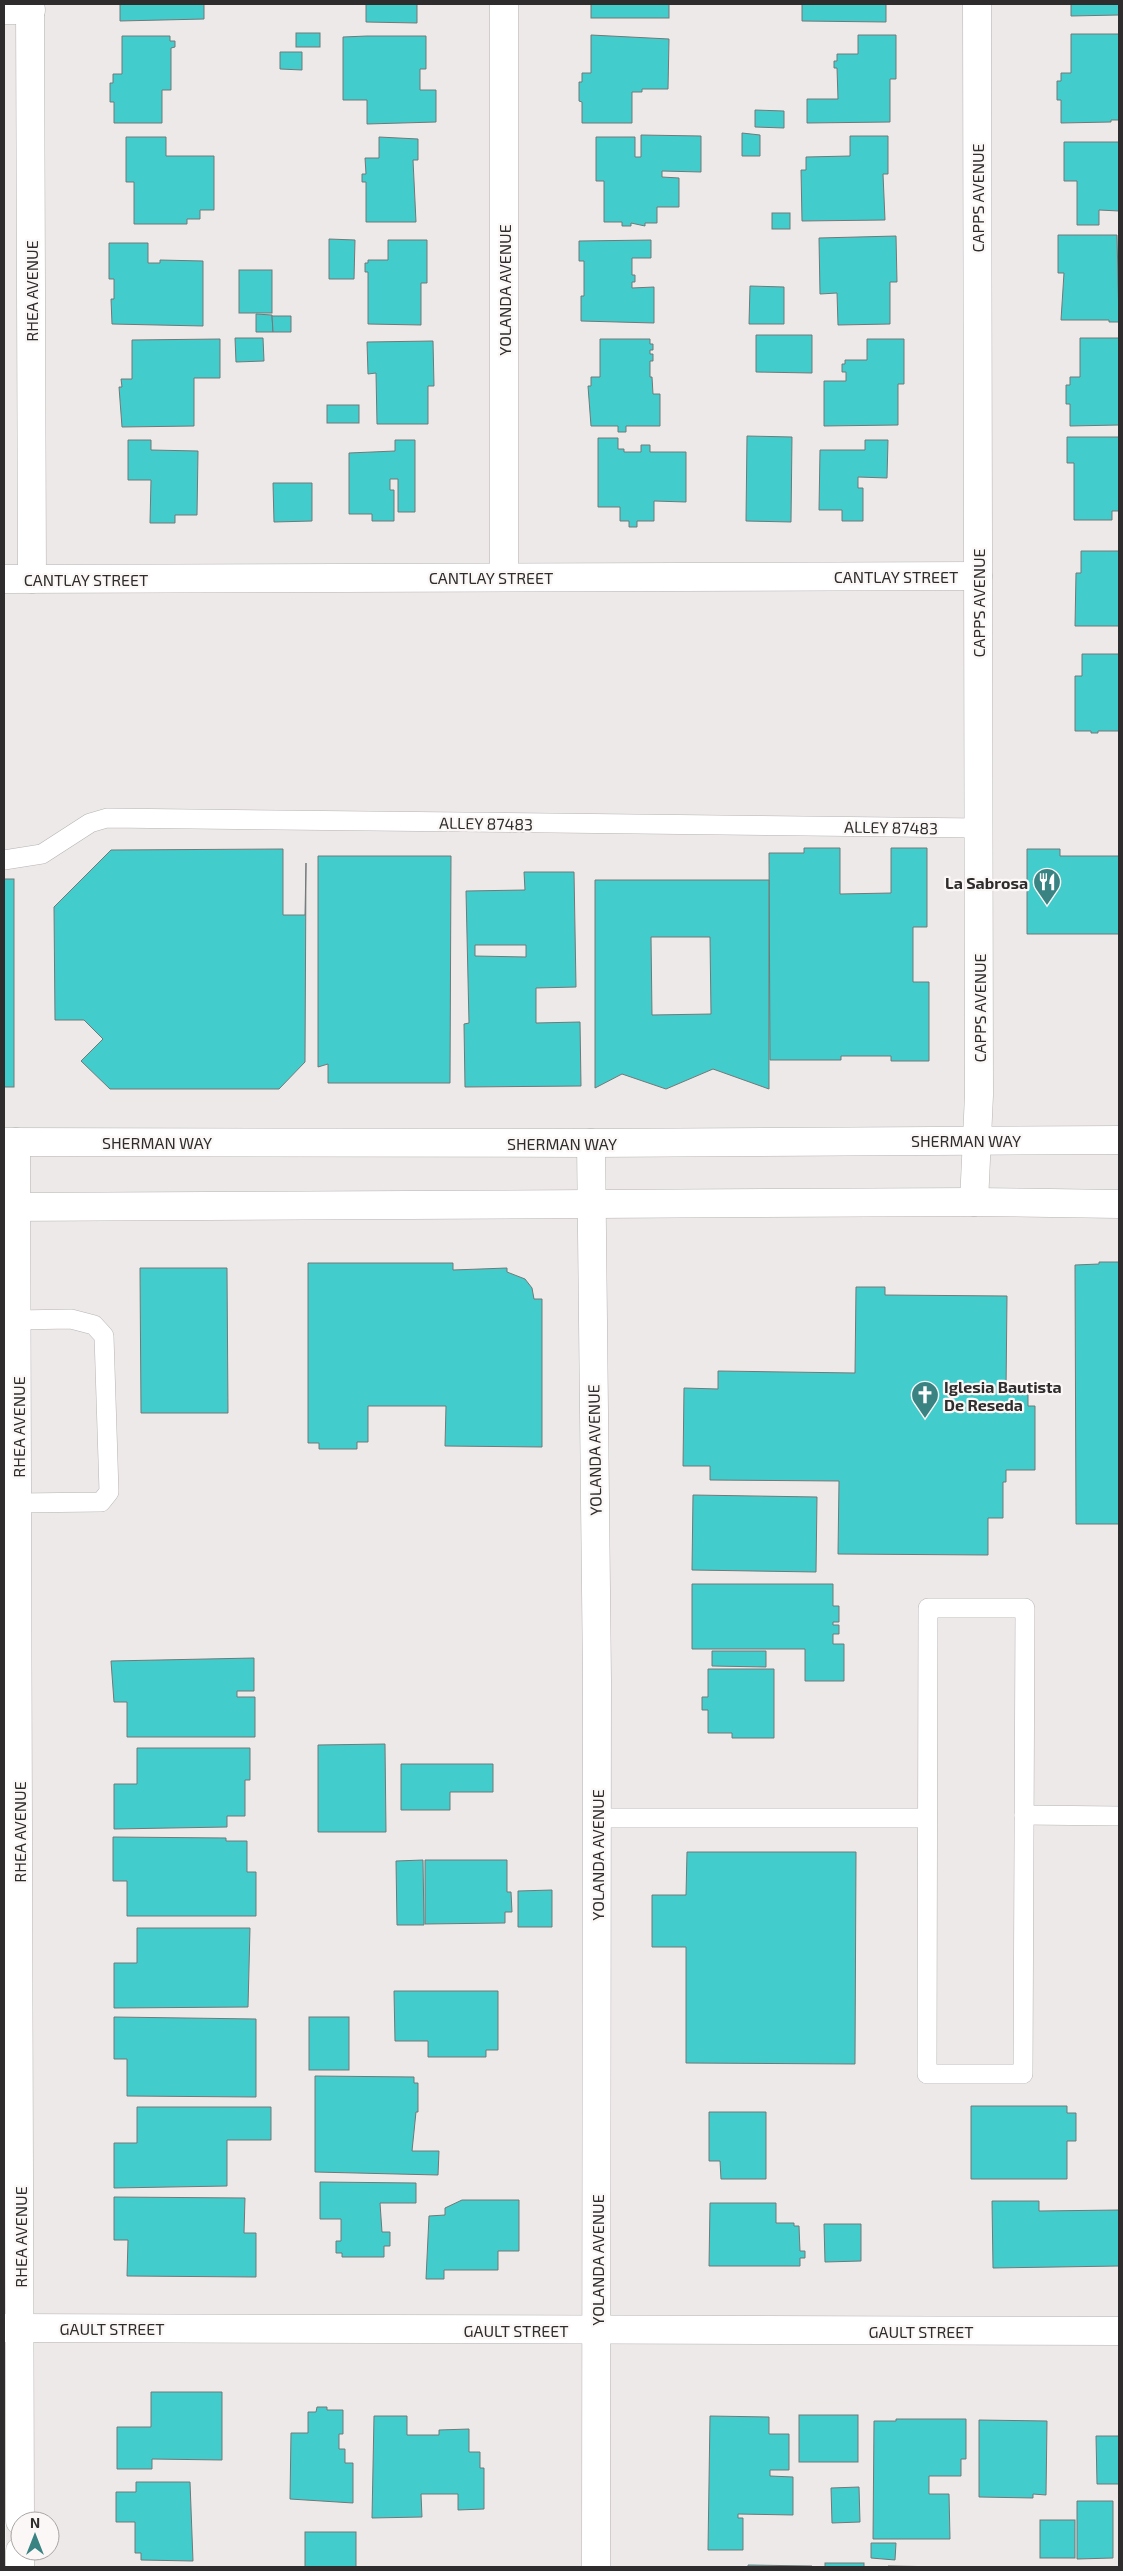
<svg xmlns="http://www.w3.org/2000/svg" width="1123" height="2571" font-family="'Exo 2',sans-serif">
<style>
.building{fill:#42cccc;stroke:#737877;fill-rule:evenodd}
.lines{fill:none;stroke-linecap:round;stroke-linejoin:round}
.service-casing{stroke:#b8b3b3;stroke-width:20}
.minor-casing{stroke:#b8b3b3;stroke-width:29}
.tertiary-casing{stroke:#b8b3b3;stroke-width:29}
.primary-casing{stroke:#b8b3b3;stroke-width:29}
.service{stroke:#fff;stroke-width:19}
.minor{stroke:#fff;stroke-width:28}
.tertiary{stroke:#fff;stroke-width:28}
.primary{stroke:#fff;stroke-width:28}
.labels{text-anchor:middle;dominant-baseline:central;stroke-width:4.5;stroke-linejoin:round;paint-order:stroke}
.street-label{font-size:16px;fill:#2e2c2c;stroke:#fbf7f6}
.poi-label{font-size:16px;font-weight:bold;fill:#2e2c2c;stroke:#fbf7f6;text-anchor:end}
</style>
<rect width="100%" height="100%" fill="#eee9e9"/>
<!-- building -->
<g class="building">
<polygon points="120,4 204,4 204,19 120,21"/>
<polygon points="366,4 417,4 417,23 366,22"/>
<rect x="591" y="4" width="78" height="14"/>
<polygon points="802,4 886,4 886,22 802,21"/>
<polygon points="1071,4 1119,4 1119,15 1071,16"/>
<rect x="296" y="33" width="24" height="14"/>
<polygon points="1071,34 1119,34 1119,120 1111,120 1111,122 1061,123 1061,100 1057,100 1057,81 1061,81 1061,73 1071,73"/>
<polygon points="591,35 669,39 668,89 642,89 642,92 632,92 632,123 582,123 582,102 579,101 579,82 582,82 582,73 591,73"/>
<polygon points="858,35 896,35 896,79 890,79 890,122 807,123 807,99 838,99 837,68 834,68 834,61 837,61 837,54 858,54"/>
<polygon points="122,36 170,36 170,41 175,41 175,47 171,48 171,90 162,90 162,123 114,123 114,102 110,102 110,83 113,83 113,74 122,74"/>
<polygon points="367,36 426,36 426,69 420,69 420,90 436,90 436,122 367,124 367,100 343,100 343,37"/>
<polygon points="280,52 302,52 302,70 280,69"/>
<polygon points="755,110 784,111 784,128 755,127"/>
<polygon points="742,133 760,135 760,156 742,156"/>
<polygon points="641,135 701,136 701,172 662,171 662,177 679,178 679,207 657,207 657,223 645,223 645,226 631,223 631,226 622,226 622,222 604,222 604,181 596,181 596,137 635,137 635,157 641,157"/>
<polygon points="850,136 888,136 888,174 883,174 885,220 802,221 801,170 806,170 806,157 850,156"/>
<polygon points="126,137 166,137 166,156 214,156 214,210 200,210 200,219 187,219 187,224 134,224 134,182 126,182"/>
<polygon points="379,137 418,139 418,160 413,160 416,222 366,222 366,182 362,182 362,174 366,174 365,158 379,158"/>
<polygon points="1064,142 1119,142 1119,211 1099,210 1099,225 1077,225 1077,181 1064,181"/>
<rect x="772" y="213" width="18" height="16"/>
<polygon points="1058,235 1117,235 1119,322 1109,322 1109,320 1061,320 1064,273 1058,273"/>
<polygon points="896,236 897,282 890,282 890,324 838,325 837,293 820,294 819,238"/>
<polygon points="329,239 355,240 354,279 329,279"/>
<polygon points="388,240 427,240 427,283 421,283 421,325 368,324 368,272 365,272 365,263 368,263 368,260 388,260"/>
<polygon points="651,240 651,258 632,258 632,275 635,275 635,282 632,282 632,288 654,287 654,323 581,321 581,296 584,296 584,261 579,261 579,241"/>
<polygon points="109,243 148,243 148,263 160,263 160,260 203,261 203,326 112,324 111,299 114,299 114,279 109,279"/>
<rect x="239" y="270" width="33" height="43"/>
<polygon points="750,286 784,287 784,324 749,324"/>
<polygon points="256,314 272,315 273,332 256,332"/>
<polygon points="272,316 291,316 291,332 273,332"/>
<polygon points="756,335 812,335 812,373 756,372"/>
<polygon points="235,338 263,338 264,361 236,362"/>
<polygon points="1080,338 1119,338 1119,425 1070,426 1070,404 1066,404 1066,385 1070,385 1070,377 1080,377"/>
<polygon points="220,339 220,378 194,378 194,426 122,427 119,387 122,387 121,379 132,379 132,340"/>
<polygon points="600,339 650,339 650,344 653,344 653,350 650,350 650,354 653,354 653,361 650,361 650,377 652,377 653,394 660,394 660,426 626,426 626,432 618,432 618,426 591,426 588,386 591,386 591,377 600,377"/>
<polygon points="867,339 904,339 904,384 898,384 898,425 824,426 824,381 846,381 846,372 842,372 842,364 845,364 845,360 867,360"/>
<polygon points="433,341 434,386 428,386 428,424 377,424 376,373 368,374 367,342"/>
<rect x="327" y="405" width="32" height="18"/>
<polygon points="747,436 792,437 791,522 746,521"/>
<polygon points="1067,437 1119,437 1119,511 1112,511 1112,520 1074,520 1074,463 1067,463"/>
<polygon points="598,438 618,438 618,449 624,449 624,452 641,452 641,445 650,445 650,452 686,452 686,502 654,501 654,521 637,521 637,527 629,527 629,521 620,521 620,507 598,507"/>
<polygon points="128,440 151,440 151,450 198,451 197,515 175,515 175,523 150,523 151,480 128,480"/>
<polygon points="395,440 415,440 415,512 398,512 398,479 390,479 390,490 394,490 394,521 372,521 372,514 349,514 349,453 395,451"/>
<polygon points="865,440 888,440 887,478 858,477 858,488 863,488 863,521 842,521 842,510 819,510 820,450 865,450"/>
<polygon points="273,483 312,483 312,521 274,522"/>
<polygon points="1081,551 1119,551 1119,626 1075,626 1076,573 1081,573"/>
<polygon points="1082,654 1119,654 1119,731 1098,731 1098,733 1091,733 1091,731 1075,731 1075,676 1082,676"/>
<polygon points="804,848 840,848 840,894 891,893 891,848 927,848 927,927 913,927 913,982 929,982 929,1061 891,1061 891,1056 841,1056 841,1060 770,1060 769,853 804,853"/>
<polygon points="283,849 283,915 305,915 306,863 305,1062 279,1089 110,1089 81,1061 103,1039 84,1020 55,1020 54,907 111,850"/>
<polygon points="1027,849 1060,849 1060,856 1119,856 1119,934 1027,934"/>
<polygon points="318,856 451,856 450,1083 328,1083 328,1064 318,1067"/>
<path d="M524 872H574L576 987 536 988V1023L580 1022 581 1086 465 1087 464 1024 469 1023 466 891 525 890ZM475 945H526V957L475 956Z"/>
<rect x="4" y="879" width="10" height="208"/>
<path d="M595 880H769V1089L713 1069 666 1089 622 1074 595 1088ZM651 937H710L711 1014 652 1015Z"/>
<polygon points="1099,1262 1119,1262 1119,1524 1076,1524 1075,1265 1099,1264"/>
<polygon points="308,1263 453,1263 453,1270 507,1268 507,1272 525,1279 532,1288 534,1299 542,1299 542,1447 445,1446 446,1406 368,1406 368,1442 357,1442 357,1449 319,1449 319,1443 308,1443"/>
<polygon points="140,1268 227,1268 228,1413 141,1413"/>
<polygon points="856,1287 885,1287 885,1295 1007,1296 1006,1391 1028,1391 1028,1406 1035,1406 1035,1470 1006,1470 1006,1482 1003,1482 1003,1518 988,1518 988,1555 838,1554 839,1481 710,1480 710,1466 683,1466 684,1388 718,1389 718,1371 855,1373"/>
<polygon points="693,1495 817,1497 816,1572 692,1570"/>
<polygon points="692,1584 833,1584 833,1606 839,1606 839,1622 833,1622 833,1625 839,1625 839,1634 833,1634 833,1644 844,1644 844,1681 805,1681 805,1649 692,1649"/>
<polygon points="712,1651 766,1651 766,1667 712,1666"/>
<polygon points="254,1658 254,1691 237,1691 237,1697 255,1697 255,1737 127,1737 127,1702 114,1702 111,1661"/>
<polygon points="708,1669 774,1669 774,1738 732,1738 732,1733 708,1733 708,1710 702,1710 702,1697 708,1697"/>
<polygon points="385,1744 386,1832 318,1832 318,1745"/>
<polygon points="137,1748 250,1748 250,1780 245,1780 245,1816 227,1816 227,1827 114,1829 114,1784 137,1784"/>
<polygon points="401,1764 493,1764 493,1792 450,1792 450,1810 401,1810"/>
<polygon points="113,1837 226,1838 226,1841 247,1841 247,1872 256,1872 256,1916 127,1916 127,1881 113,1881"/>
<polygon points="687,1852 856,1852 855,2064 686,2063 686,1947 652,1947 652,1895 686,1895"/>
<polygon points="423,1860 424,1925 397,1925 396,1861"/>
<polygon points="425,1860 507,1860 507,1892 511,1892 512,1912 505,1912 505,1923 425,1924"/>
<polygon points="552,1890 552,1927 518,1927 518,1891"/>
<polygon points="137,1928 250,1928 248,2007 114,2008 114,1963 137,1963"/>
<polygon points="394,1991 498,1991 498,2050 486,2050 486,2057 428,2057 428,2041 395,2041"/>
<polygon points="114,2017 256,2019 256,2097 127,2096 127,2059 114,2059"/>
<rect x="309" y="2017" width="40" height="53"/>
<polygon points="315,2076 414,2077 414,2083 418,2083 418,2112 416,2112 412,2151 439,2151 438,2175 315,2172"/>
<polygon points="971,2106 1067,2106 1067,2113 1076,2113 1076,2141 1067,2141 1067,2179 971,2179"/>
<polygon points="137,2107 271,2107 271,2140 227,2140 227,2186 114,2188 114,2143 137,2143"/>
<polygon points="709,2112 766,2112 766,2179 721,2179 720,2161 709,2161"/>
<polygon points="320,2182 416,2183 416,2203 380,2203 382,2232 390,2232 390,2246 384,2246 384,2257 342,2257 342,2253 336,2253 336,2241 341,2241 341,2219 320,2219"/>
<polygon points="114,2197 245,2198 244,2233 256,2233 256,2277 127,2276 128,2240 114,2240"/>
<polygon points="462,2200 519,2200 519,2251 498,2251 498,2270 444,2270 444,2279 426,2279 429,2216 445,2215 445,2208"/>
<polygon points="992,2201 1039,2201 1039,2211 1119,2210 1119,2266 993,2268"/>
<polygon points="710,2203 776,2203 776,2223 794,2223 794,2226 799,2226 800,2251 805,2251 805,2258 800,2258 800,2266 709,2266"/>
<polygon points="824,2224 861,2224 861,2261 825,2262"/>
<polygon points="151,2392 222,2392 222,2460 152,2459 152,2469 117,2469 117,2427 151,2427"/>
<polygon points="317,2407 327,2407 327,2410 343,2410 343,2434 339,2434 339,2449 345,2449 345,2463 353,2463 353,2503 290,2499 291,2433 308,2433 308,2412 316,2412"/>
<rect x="799" y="2415" width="59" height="47"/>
<polygon points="374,2416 407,2416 407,2435 439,2435 439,2430 469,2429 469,2452 480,2452 480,2468 484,2468 484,2509 458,2510 458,2494 421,2494 422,2517 372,2518"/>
<polygon points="710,2416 769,2417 769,2434 789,2434 789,2470 770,2470 770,2476 793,2477 793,2515 738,2514 738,2518 743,2518 743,2550 708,2550"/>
<polygon points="896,2419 966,2419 966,2459 961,2459 961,2476 929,2476 929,2494 949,2494 950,2539 873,2539 874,2421 896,2421"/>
<polygon points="979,2420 1047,2421 1046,2495 1033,2494 1033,2498 979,2497"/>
<polygon points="1096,2436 1119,2436 1119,2484 1097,2484"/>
<polygon points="136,2482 190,2482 193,2561 141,2560 141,2553 135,2553 135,2522 116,2522 116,2492 136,2492"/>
<polygon points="859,2487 860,2522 832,2523 831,2488"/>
<polygon points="1077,2501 1113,2501 1113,2558 1077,2559"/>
<rect x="1040" y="2520" width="35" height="38"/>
<rect x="305" y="2532" width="51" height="35"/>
<polygon points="871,2543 896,2543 895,2560 871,2558"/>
<rect x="825" y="2563" width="39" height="4"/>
<polygon points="748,2565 812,2566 812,2567 748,2567"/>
<polygon points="888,2566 947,2567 888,2567"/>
</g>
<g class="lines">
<defs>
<g id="service">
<polyline points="4,860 42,854 90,823 107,818 979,828"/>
<polyline points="17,1320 71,1319 94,1325 104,1336 109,1492 101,1502 18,1503"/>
<polygon points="928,1608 1025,1608 1023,2074 927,2074"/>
<polyline points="1024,1815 1119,1816"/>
<polyline points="597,1818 927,1818"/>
</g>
<g id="minor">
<polyline points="30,4 32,579"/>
<polyline points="504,4 504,577"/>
<polyline points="4,10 31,10"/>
<polyline points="4,579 978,576"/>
<polyline points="16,1142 20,2521"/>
<polyline points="974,1202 979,1095 977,4"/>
<polyline points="4,2328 1119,2331"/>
<polyline points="20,2551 20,2567"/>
</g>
<polyline id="tertiary" points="591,1143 597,1679 596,2567"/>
<g id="primary">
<polyline points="4,1142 591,1143 1119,1140"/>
<polyline points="4,1207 974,1202 1119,1204"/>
</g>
</defs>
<!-- service casing -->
<use href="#service" class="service-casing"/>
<!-- minor casing -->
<use href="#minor" class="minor-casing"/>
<!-- tertiary casing -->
<use href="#tertiary" class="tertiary-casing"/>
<!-- primary casing -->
<use href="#primary" class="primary-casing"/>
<!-- service -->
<use href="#service" class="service"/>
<!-- minor -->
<use href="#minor" class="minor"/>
<!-- tertiary -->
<use href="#tertiary" class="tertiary"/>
<!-- primary -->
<use href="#primary" class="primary"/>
</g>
<!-- icons -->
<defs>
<symbol id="restaurant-pin" viewBox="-11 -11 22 30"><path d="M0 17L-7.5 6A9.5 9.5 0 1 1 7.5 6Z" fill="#3a8383" stroke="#fbf7f6"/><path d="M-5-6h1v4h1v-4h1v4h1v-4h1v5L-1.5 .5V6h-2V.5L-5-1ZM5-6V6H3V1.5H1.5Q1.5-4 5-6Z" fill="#fff"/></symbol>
<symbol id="church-pin" viewBox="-11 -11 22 30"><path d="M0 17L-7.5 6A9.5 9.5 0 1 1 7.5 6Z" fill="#3a8383" stroke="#fbf7f6"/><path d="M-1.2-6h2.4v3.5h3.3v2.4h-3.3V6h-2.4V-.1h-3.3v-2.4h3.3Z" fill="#fff"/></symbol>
</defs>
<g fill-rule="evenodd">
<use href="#restaurant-pin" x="1031" y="866" width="32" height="43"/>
<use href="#church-pin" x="909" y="1379" width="32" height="43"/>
</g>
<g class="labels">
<!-- street labels -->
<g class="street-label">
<text transform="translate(977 198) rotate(-90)">CAPPS AVENUE</text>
<text transform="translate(504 290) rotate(-90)">YOLANDA AVENUE</text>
<text transform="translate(31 291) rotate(-90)">RHEA AVENUE</text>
<text x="896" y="576">CANTLAY STREET</text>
<text x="491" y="577">CANTLAY STREET</text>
<text x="86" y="579">CANTLAY STREET</text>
<text transform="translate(978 603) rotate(-90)">CAPPS AVENUE</text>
<text transform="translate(486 823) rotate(1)">ALLEY 87483</text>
<text transform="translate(891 827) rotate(1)">ALLEY 87483</text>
<text transform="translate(979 1008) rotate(-90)">CAPPS AVENUE</text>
<text x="966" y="1140">SHERMAN WAY</text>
<text x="157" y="1142">SHERMAN WAY</text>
<text x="562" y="1143">SHERMAN WAY</text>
<text transform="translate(18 1427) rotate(-90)">RHEA AVENUE</text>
<text transform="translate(594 1450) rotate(-91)">YOLANDA AVENUE</text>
<text transform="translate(19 1832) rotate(-90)">RHEA AVENUE</text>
<text transform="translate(597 1855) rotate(-90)">YOLANDA AVENUE</text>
<text transform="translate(20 2237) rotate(-90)">RHEA AVENUE</text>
<text transform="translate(597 2260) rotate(-90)">YOLANDA AVENUE</text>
<text x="112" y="2328">GAULT STREET</text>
<text x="516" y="2330">GAULT STREET</text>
<text x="921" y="2331">GAULT STREET</text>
</g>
<!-- poi labels -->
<g class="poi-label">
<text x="1028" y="882">La Sabrosa</text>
<text x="944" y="1386" text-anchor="start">Iglesia Bautista<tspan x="944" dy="18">De Reseda</tspan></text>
</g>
</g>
<!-- border -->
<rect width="1123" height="2571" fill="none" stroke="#2e2c2c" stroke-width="10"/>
<!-- north arrow -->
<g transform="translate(35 2536)"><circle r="24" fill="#fbf7f6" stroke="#a9a6a5"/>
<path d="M0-4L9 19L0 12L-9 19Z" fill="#3a8383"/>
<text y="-8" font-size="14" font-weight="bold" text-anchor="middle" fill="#2e2c2c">N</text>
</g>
</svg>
